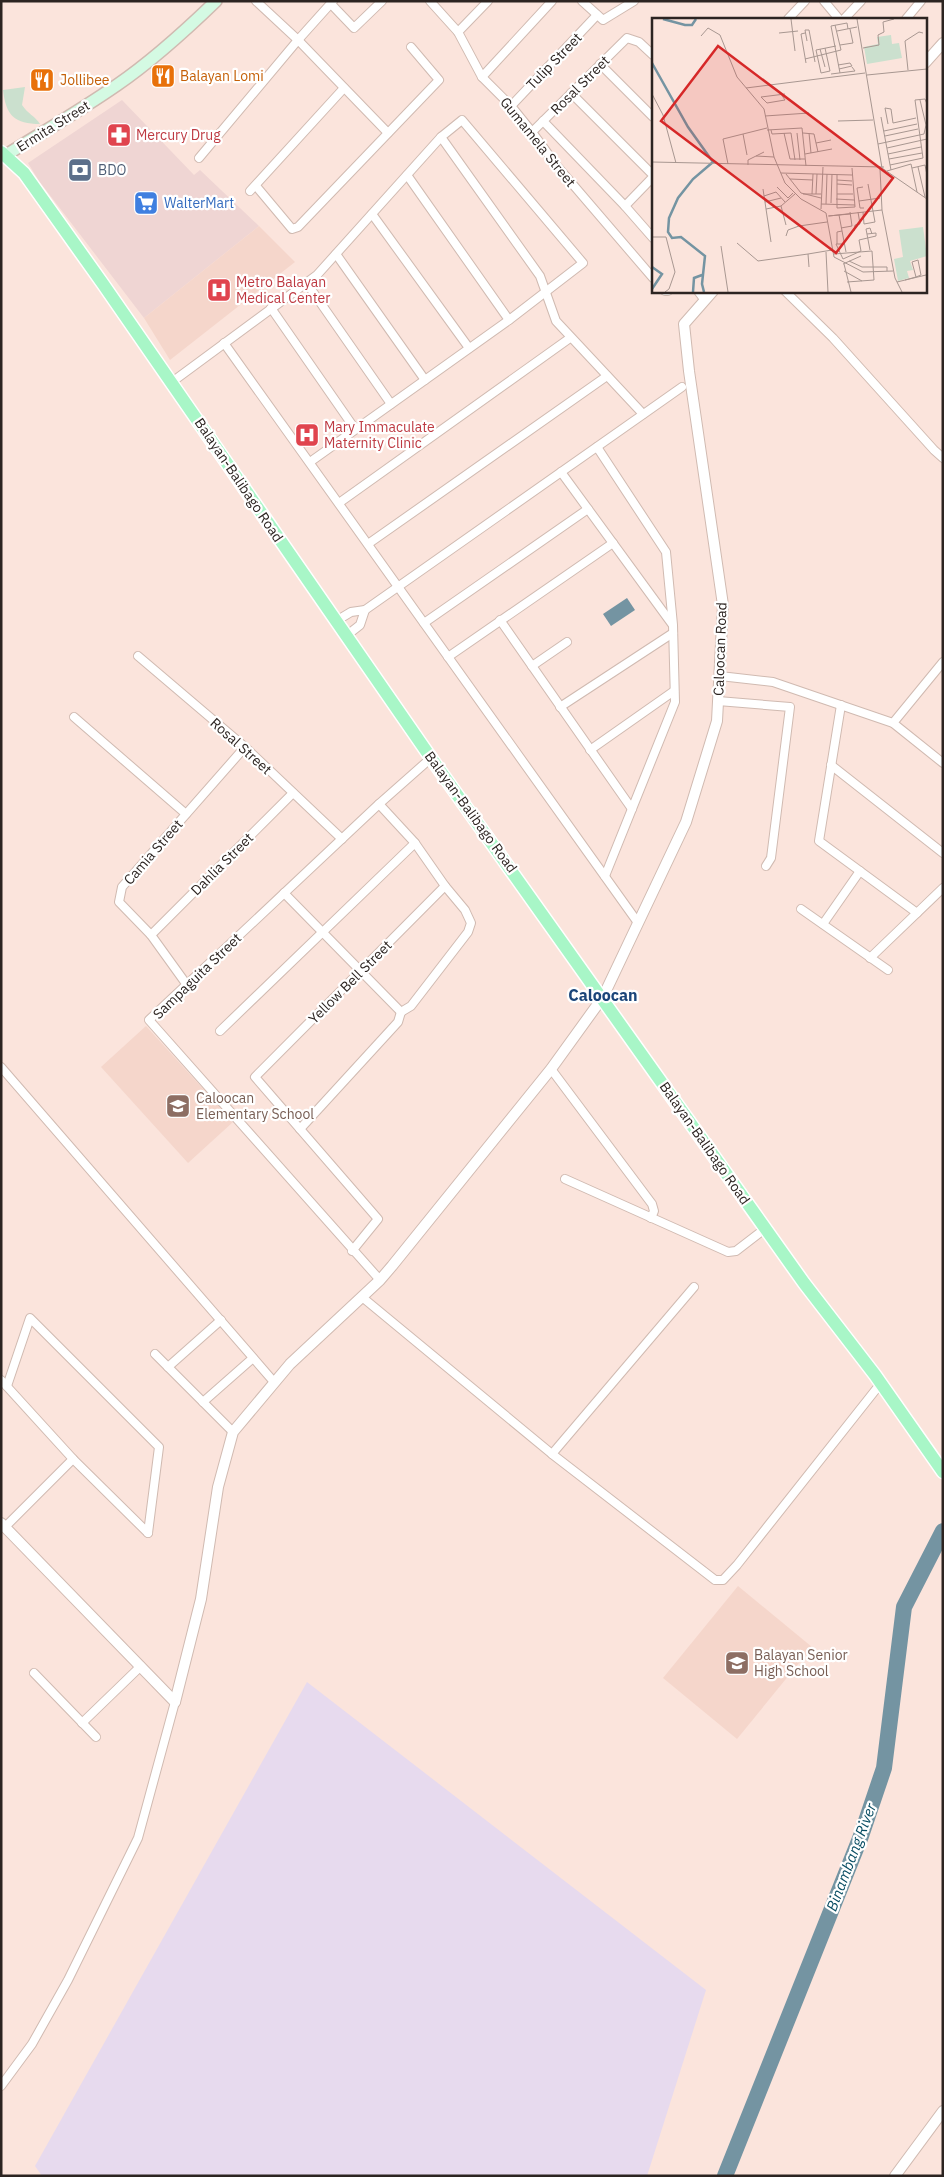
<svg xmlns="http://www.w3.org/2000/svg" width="944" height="2177" font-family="'IBM Plex Sans',sans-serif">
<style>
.commercial{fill:#efd5d3}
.industrial{fill:#e7daee}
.built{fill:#f5d6cb}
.green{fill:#cbe0ce}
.water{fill:#7494a2}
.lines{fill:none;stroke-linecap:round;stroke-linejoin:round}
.river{stroke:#7494a2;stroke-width:16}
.minor-casing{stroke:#d0bab1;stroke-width:10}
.tertiary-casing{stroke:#d0bab1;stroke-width:12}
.secondary-casing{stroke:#d0bab1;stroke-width:14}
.primary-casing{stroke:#fff;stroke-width:15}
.minor{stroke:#fff;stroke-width:8}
.tertiary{stroke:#fff;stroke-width:10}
.secondary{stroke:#d4fae3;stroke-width:11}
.primary{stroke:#a8f6c7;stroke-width:12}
.labels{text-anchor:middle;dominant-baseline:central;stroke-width:4.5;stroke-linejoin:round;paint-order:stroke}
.street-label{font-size:14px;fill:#2c2421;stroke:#fff}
.food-label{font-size:14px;fill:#c56008;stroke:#fff;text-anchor:start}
.health-label{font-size:14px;fill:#be3a42;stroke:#fff;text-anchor:start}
.service-label{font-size:14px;fill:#4e5e75;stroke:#fff;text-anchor:start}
.shop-label{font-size:14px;fill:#366cbe;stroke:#fff;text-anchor:start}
.education-label{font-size:14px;fill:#785e54;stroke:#fff;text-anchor:start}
.water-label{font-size:15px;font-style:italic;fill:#094d63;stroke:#fff}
.quarter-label{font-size:16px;font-weight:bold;fill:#1b4579;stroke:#fff}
.inset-river{fill:none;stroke:#7494a2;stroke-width:2.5}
.inset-road{fill:none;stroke:#a89791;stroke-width:1}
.view{fill:#d62828;fill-opacity:0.15;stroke:#d62828;stroke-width:2.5}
.inset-edge{fill:none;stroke:#2c2421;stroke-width:2.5}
</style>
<rect width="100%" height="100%" fill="#fbe4dc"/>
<!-- commercial -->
<polygon class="commercial" points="122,100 194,175 200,170 259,226 144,318 39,181 28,163"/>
<!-- industrial -->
<polygon class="industrial" points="307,1682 706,1990 647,2176 42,2176 35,2166"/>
<!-- built -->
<g class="built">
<polygon points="259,226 295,262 170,360 144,318"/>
<polygon points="146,1026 233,1122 188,1163 101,1067"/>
<polygon points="738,1586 812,1647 737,1739 663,1678"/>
</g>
<!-- green -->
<path class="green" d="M25 87 22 105C28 114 35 116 40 124 15 124 6 116 3 90Z"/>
<!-- water -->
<polygon class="water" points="627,598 635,610 611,626 603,614"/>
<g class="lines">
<!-- river -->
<polyline class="river" points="725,2176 861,1836 884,1768 904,1607 943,1531"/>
<defs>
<g id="minor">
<polyline points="256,1 298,40 388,133"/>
<polyline points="430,1 458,32 482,77 511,106 532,132 557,166 653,278"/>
<polyline points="582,1 603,20 634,1"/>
<polyline points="824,1 839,19"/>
<polyline points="331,4 354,28 382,1"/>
<polyline points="788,19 805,1"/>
<polyline points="844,19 861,1"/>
<polyline points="906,19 921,1"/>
<polyline points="458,32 488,1"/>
<polyline points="600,64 653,117"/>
<polyline points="482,77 552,1"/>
<polyline points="571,93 653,175"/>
<polyline points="511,106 597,15"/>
<polyline points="543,121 625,206 653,238"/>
<polyline points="532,132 627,38 639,42 653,55"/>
<polyline points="441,137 540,276 556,321 643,414"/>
<polyline points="199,158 298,40 333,1"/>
<polyline points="407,175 509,320"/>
<polyline points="256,186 292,229 298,227 439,80 411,47"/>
<polyline points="250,191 344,88"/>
<polyline points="625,206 653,177"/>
<polyline points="372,214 469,348"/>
<polyline points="336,254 425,380"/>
<polyline points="306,282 391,404"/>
<polyline points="665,291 668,291"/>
<polyline points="698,291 704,299"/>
<polyline points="785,291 833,338 934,450 943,458"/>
<polyline points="271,308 355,429"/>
<polyline points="224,343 636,920"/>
<polyline points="172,382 317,275 441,137 462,120 583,263 509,320 310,462"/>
<polyline points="597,447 666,552 673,625 675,702 605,876"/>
<polyline points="561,472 672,624"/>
<polyline points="339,503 570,338"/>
<polyline points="368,544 607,376"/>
<polyline points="500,620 632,809"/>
<polyline points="336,621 351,612 365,610 682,387"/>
<polyline points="424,623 588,509"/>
<polyline points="346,636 360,625 365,610"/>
<polyline points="138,656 245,747 342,839"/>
<polyline points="448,657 613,543"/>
<polyline points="532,666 567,642"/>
<polyline points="720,676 773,682 893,723 943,763"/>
<polyline points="718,701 790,707 771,858 766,866"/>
<polyline points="841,705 819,841 917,913"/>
<polyline points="560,707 673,633"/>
<polyline points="74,717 186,814"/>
<polyline points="893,723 943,662"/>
<polyline points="590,750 674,691"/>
<polyline points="831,765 943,853"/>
<polyline points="379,804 415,843 445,886 465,910 471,923 468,932 411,1006 401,1012"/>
<polyline points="284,893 401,1012"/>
<polyline points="801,909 888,970"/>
<polyline points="823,924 860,871"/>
<polyline points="151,935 293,793"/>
<polyline points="870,958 943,888"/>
<polyline points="187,985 151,935 119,902 122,887 245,747"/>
<polyline points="220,1031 415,843"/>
<polyline points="1,1067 274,1382"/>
<polyline points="551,1069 652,1204 654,1211 651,1218"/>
<polyline points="300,1129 398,1022 401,1012"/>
<polyline points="565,1179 728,1252 736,1251 766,1228"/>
<polyline points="352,1251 378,1219 255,1077 445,886"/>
<polyline points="380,1280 149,1020 379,804 431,758"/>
<polyline points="362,1297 552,1454 715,1580 723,1580 737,1565 881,1383"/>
<polyline points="155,1354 233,1432"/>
<polyline points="168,1367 221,1320"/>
<polyline points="1,1380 73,1459 148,1533"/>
<polyline points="7,1386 30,1318 159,1447 148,1533"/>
<polyline points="203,1402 253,1358"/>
<polyline points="552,1454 694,1287"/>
<polyline points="5,1527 73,1459"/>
<polyline points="34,1673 96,1737"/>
<polyline points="82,1723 141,1666"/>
<polyline points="1,2086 32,2044 68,1980 138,1838 175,1702"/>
</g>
<g id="tertiary">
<polyline points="925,63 943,43"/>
<polyline points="1,1523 175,1702"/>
<polyline points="175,1702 201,1599 218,1487 233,1432 290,1364 380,1280 392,1266 551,1069 603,997 686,822 717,721 723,605 689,371 684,324 713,291"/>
<polyline points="895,2176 943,2111"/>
</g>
<path id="secondary" d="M6 155C43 132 81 110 117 85 152 61 185 31 216 1"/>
<polyline id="primary" points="1,152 24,173 103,284 431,758 804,1283 875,1375 943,1472"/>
</defs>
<!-- minor casing -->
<use href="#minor" class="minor-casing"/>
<!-- tertiary casing -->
<use href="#tertiary" class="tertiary-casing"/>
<!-- secondary casing -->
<use href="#secondary" class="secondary-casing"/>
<!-- primary casing -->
<use href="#primary" class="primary-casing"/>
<!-- minor -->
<use href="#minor" class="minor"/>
<!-- tertiary -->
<use href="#tertiary" class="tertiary"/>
<!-- secondary -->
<use href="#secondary" class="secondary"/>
<!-- primary -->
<use href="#primary" class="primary"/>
</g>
<!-- icons -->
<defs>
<symbol id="restaurant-square" viewBox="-11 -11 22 22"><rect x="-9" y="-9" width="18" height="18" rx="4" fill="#e8710a" stroke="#fff"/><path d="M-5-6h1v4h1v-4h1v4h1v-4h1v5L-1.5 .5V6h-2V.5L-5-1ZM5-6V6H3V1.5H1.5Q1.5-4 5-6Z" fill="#fff"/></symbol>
<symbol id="pharmacy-square" viewBox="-11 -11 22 22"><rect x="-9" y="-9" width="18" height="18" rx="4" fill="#e0444e" stroke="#fff"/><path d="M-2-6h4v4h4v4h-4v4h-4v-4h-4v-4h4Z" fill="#fff"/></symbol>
<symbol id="bank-square" viewBox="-11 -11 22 22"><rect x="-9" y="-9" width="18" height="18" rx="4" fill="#5c6f8a" stroke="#fff"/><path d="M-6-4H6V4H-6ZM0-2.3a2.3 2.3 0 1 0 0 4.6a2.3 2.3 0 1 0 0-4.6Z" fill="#fff"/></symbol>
<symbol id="supermarket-square" viewBox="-11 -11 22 22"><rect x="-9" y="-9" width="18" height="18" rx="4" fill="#3f7fe0" stroke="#fff"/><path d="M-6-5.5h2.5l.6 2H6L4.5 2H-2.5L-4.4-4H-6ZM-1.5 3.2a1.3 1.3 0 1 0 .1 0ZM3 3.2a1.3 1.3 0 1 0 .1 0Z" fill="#fff"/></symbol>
<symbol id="hospital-square" viewBox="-11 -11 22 22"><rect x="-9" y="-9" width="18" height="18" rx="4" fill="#e0444e" stroke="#fff"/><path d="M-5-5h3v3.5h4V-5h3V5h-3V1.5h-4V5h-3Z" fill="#fff"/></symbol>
<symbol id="school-square" viewBox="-11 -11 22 22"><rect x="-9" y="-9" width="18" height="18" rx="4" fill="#8d6e63" stroke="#fff"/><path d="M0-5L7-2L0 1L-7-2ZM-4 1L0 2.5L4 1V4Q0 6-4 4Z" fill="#fff"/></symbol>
</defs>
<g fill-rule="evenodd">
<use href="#restaurant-square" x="149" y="62" width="28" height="28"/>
<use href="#restaurant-square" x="28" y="66" width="28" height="28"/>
<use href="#pharmacy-square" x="105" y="121" width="28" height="28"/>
<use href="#bank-square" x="66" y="156" width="28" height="28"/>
<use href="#supermarket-square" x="132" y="189" width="28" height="28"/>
<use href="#hospital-square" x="205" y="276" width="28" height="28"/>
<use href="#hospital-square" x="293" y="421" width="28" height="28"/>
<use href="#school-square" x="164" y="1092" width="28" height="28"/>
<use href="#school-square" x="723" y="1649" width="28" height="28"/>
</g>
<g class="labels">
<!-- street labels -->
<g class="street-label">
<text transform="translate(554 61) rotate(-46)">Tulip Street</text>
<text transform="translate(580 85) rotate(-45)">Rosal Street</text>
<text transform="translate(53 126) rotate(-32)">Ermita Street</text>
<text transform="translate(538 142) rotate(51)">Gumamela Street</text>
<text transform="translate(239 480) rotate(56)">Balayan-Balibago Road</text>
<text transform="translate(720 649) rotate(-88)">Caloocan Road</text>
<text transform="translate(241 746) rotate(42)">Rosal Street</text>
<text transform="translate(471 812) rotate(54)">Balayan-Balibago Road</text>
<text transform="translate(153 852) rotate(-49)">Camia Street</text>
<text transform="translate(222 864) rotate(-45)">Dahlia Street</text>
<text transform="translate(197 976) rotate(-44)">Sampaguita Street</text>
<text transform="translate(350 982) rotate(-45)">Yellow Bell Street</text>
<text transform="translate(705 1143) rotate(55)">Balayan-Balibago Road</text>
</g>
<!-- food labels -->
<g class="food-label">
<text x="180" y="76">Balayan Lomi</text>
<text x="60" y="80">Jollibee</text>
</g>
<!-- health labels -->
<g class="health-label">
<text x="136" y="135">Mercury Drug</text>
<text x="236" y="282">Metro Balayan<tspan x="236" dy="16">Medical Center</tspan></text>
<text x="324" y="427">Mary Immaculate<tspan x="324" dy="16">Maternity Clinic</tspan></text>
</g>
<!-- service labels -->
<g class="service-label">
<text x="98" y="170">BDO</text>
</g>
<!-- shop labels -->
<g class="shop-label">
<text x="164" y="203">WalterMart</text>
</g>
<!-- education labels -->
<g class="education-label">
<text x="196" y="1098">Caloocan<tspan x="196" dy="16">Elementary School</tspan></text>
<text x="754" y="1655">Balayan Senior<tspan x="754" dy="16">High School</tspan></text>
</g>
<!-- water labels -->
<g class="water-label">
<text transform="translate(851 1857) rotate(-69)">Binambang River</text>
</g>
<!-- quarter labels -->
<g class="quarter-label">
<text x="603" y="995">Caloocan</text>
</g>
</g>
<!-- overview -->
<g transform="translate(652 18)">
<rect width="275" height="275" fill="#fbe4dc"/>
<path d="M239 17 240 26 247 25 250 40 215 46 212 29 226 26 225 19ZM271 209 275 238 258 243 261 252 255 253 257 260 246 263 242 241 251 239 247 212Z" fill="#cbe0ce"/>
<path class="inset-river" d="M11 1 33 7H40L44 1M0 45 36 109 61 144 41 161 26 180 17 200 16 214 20 220 29 219 53 238 50 266 52 274M0 249 10 256 0 271M41 274 42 260 50 257"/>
<path class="inset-road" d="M139 1 143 33M205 1 230 150M185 13 205 9M127 15 146 13M153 15 149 16 154 45M49 18 56 10 68 17 85 59 112 91 122 139 133 165 149 181 174 195 182 239 211 254 241 253M155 23 153 12H157L163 44M188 27 201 25 198 11M173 30 178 53M211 30 227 27 226 17 232 14 231 4 242 1M168 31 173 49M153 41 189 32 183 7M186 47 198 45 200 48 187 51M256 52 253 23 267 14 271 15M178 53 169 55 164 32 184 28M188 55 179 8 195 5 196 11M179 56 203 53 200 49M215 57 275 51M94 70 213 55M0 76 11 97 24 145M109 79 115 85 133 82 129 76M109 79 133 76M113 98 157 95M229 99 239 152M186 103 221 102M241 105 264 100M236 106 233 90 239 91 241 105M115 112 150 110 154 148M119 112 120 116 139 115 143 142M232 113 265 106M132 115 138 141H153M145 115 148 142M151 115 162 116 166 134M157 115 159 135M91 116 95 137M233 118 266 111M164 125 179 122M226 126 272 116 274 107 268 82M235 130 275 121M153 136 180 131M236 136 269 129M104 138 122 139M237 141 270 135M0 144 232 149M76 146 71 121 115 110M96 147V142L112 134M238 147 271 140 263 82 273 81 275 86M266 149 273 179M230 150 275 181M260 150 273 147 275 157M228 151 230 192 243 260 250 274M235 153 259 146 265 174M129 155 200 157M134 156 149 175 169 180M185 156V190L203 189 200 150M138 161 161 162M185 162 200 163M185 166 200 167M125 169 136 180 141 175M211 169 205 170 208 190H212M111 171 119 224M151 176H169M160 176 161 156M164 176 165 156M185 176H201M112 178 124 174 133 184M184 181 202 182M207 183 228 180M113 184 129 180M179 185 180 156M169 186 203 187M174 186 175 156M129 188 134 207M114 191 129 188 143 176M169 191 171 149M211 194 212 206 223 204 216 166M187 197 194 234M176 198 198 196M177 198 230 192M189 210 200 208 198 194M202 213 203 207 208 206 206 194M134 218 136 212 147 208 175 204M0 219H14L23 254 17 271 13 274M85 225 106 243 156 236M185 226V214L190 213M192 226H184L191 241 209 233M69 228 76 274M218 232 214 211 218 210 220 216M209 233 207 222 224 218V215L215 216M174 234 176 274M182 236 220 233 222 262 195 264M197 243 210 249H235V253M191 246 209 238M192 246 199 274M157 249 156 236 180 232M192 253 210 263M253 262 264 259 269 257 266 242 260 244 264 259M245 264 274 257"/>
<path class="view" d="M66 28 241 160 184 235 9 103Z"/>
<rect width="275" height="275" class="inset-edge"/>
</g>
<!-- border -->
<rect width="944" height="2177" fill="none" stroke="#2c2421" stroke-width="5"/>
</svg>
